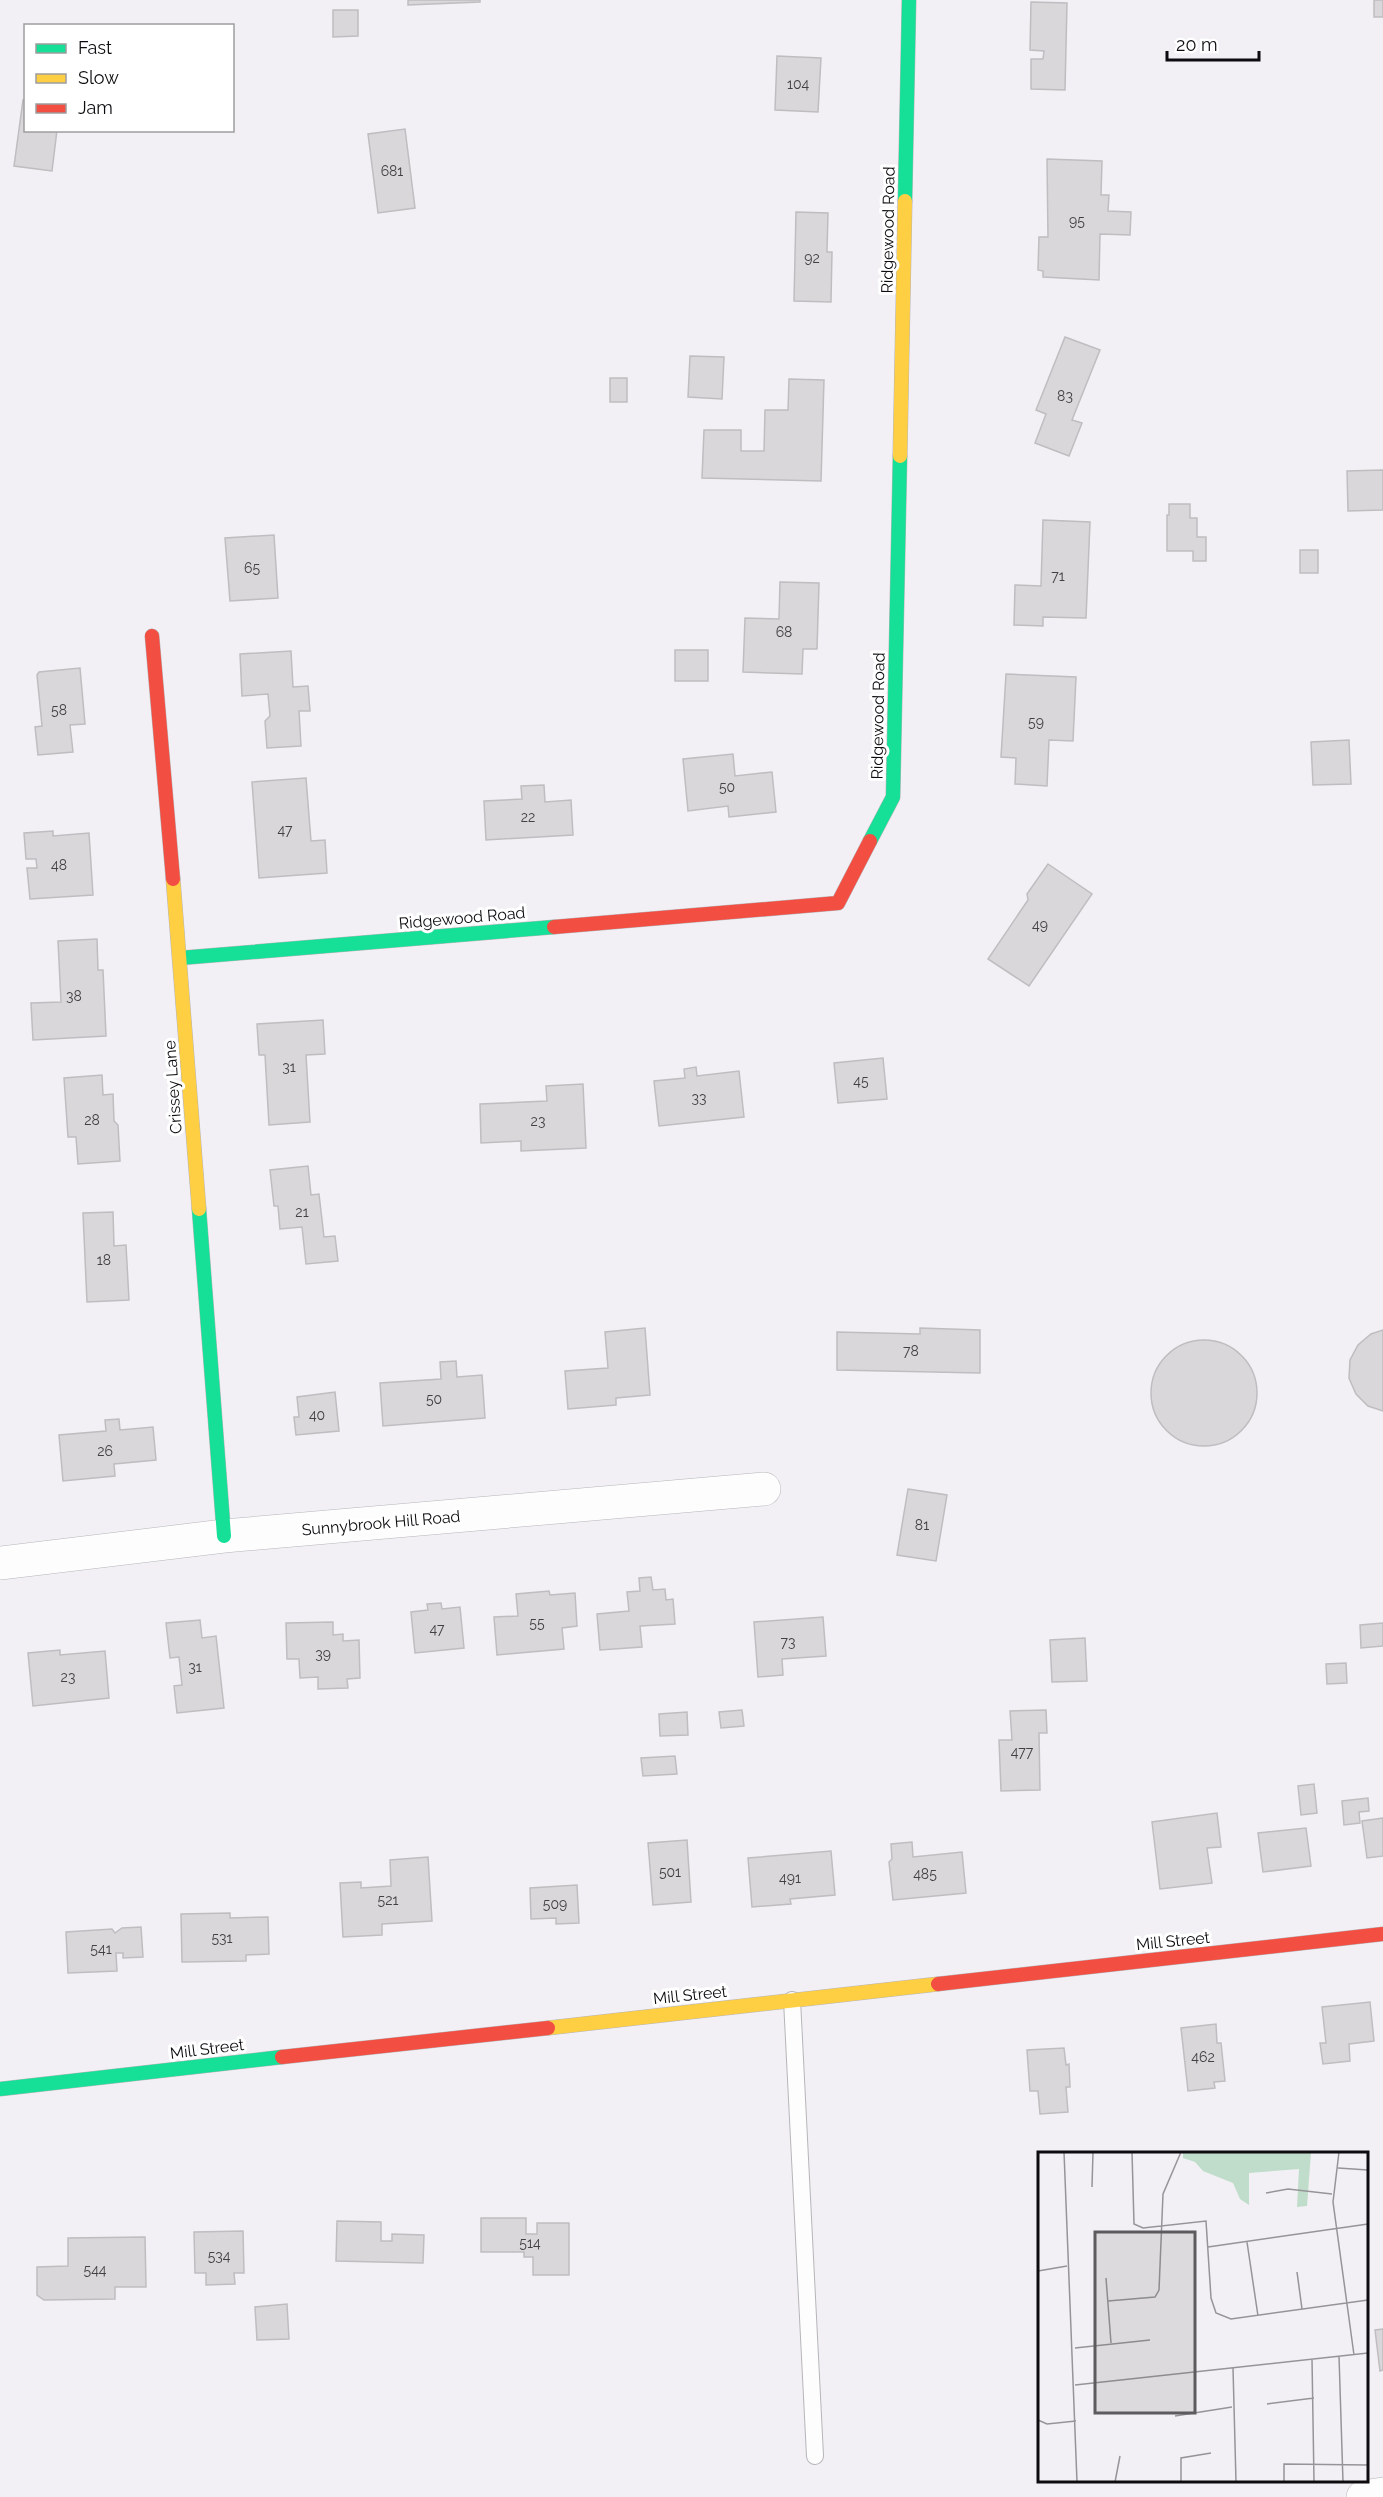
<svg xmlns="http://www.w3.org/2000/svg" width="1383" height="2497" font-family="Raleway,sans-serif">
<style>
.building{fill:#d9d7da;stroke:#bfbdc0;stroke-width:1.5}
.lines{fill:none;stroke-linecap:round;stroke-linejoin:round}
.lane-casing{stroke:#b7b5b9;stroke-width:18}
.street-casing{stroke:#b7b5b9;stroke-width:34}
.fast-casing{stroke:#b7b5b9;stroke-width:15}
.slow-casing{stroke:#b7b5b9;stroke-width:15}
.jam-casing{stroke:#b7b5b9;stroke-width:15}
.lane{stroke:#fdfdfd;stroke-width:16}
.street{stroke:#fdfdfd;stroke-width:33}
.fast{stroke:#16e098;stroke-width:14}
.slow{stroke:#ffcf43;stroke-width:14}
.jam{stroke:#f24e42;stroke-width:14}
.labels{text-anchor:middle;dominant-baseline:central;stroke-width:6;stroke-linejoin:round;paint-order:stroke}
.number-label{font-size:14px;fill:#424043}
.street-label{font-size:16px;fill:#0d0b0e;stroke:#fff}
.inset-road{fill:none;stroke:#969498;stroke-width:1.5}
.view{fill:#5d5b5e;fill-opacity:0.15;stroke:#5d5b5e;stroke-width:3}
.inset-edge{fill:none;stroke:#0d0b0e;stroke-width:3}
</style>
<rect width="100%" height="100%" fill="#f2f0f4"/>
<!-- building -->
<g class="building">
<polygon points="408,0 480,0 480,2 408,5"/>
<rect x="1374" y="0" width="9" height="17"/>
<polygon points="1031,2 1067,3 1065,90 1031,89 1031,59 1043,59 1044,51 1030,50"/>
<polygon points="333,10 358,10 358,36 333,37"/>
<polygon points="777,56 821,58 818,112 775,110"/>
<polygon points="23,100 26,100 26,130 57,130 52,171 14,166"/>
<polygon points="405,129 415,208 378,213 368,134"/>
<polygon points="1047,159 1102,161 1101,195 1109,195 1108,211 1131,212 1130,235 1100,234 1099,280 1043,277 1043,271 1038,270 1039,237 1048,237"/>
<polygon points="796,212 828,213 827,252 832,252 831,302 794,301"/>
<polygon points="1065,337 1100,350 1072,420 1082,423 1069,456 1035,443 1046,414 1036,410"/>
<polygon points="690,356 724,357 722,399 688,397"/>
<rect x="610" y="378" width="17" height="24"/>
<polygon points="789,379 824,380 821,481 702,478 704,430 741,430 741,451 764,451 765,410 788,410"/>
<polygon points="1383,470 1383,510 1348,511 1347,471"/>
<polygon points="1169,504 1190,504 1190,518 1197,518 1197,537 1206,537 1206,561 1193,561 1193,551 1167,551 1167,515 1169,515"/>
<polygon points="1043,520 1090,522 1086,618 1043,617 1043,626 1014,625 1015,585 1041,586"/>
<polygon points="274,535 278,598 230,601 225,538"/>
<rect x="1300" y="550" width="18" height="23"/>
<polygon points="780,582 819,583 817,649 803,649 802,674 743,672 745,618 779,619"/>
<rect x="675" y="650" width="33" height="31"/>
<polygon points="291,651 293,687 308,686 310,711 299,711 301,746 267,748 265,721 270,716 268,694 242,696 240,654"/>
<polygon points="80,668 85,724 70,725 73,752 38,755 35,727 42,726 37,675 39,672"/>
<polygon points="1006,674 1076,677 1073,741 1049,740 1047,786 1015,784 1016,758 1001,757"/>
<polygon points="1349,740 1351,784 1313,785 1311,742"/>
<polygon points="733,754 735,776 772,772 776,812 729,817 728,806 688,811 683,759"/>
<polygon points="306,778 311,841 325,840 327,873 259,878 252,782"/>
<polygon points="544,785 545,802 571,800 573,835 486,840 484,801 522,799 521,786"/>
<polygon points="53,831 53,836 89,833 93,895 30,899 27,868 37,868 36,859 26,859 24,833"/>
<polygon points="1048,864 1092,894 1029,986 988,959 1028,900 1027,894"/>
<polygon points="97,939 98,970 103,970 106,1036 33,1040 31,1003 61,1002 58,941"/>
<polygon points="323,1020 325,1054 306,1055 310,1122 269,1125 265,1055 259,1055 257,1024"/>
<polygon points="883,1058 887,1099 838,1103 834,1063"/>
<polygon points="696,1067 697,1076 739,1071 744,1117 659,1126 654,1081 685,1078 684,1069"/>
<polygon points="102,1075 103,1095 113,1094 114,1121 118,1125 120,1161 78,1164 76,1137 68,1137 64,1078"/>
<polygon points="583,1084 586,1148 521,1151 521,1141 481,1143 480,1104 547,1101 546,1086"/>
<polygon points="308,1166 311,1195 319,1194 324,1237 335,1236 338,1261 306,1264 302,1227 280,1229 278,1206 274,1206 270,1170"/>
<polygon points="113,1212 114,1246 126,1245 129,1300 87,1302 83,1213"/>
<polygon points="645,1328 650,1395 616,1398 616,1405 568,1409 565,1371 608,1368 605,1332"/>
<polygon points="920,1328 980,1330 980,1373 837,1370 837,1332 920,1334"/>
<polygon points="1383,1330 1383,1411 1368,1406 1356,1394 1349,1378 1350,1360 1358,1345 1371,1334"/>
<circle cx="1204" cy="1393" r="53"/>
<polygon points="456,1361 457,1377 482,1375 485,1418 383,1426 380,1383 441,1379 440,1362"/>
<polygon points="335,1392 339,1431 296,1435 294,1417 299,1417 297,1397"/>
<polygon points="119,1419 120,1430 153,1427 156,1460 114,1464 115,1476 63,1481 59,1435 106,1431 105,1420"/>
<polygon points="908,1489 947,1495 936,1561 897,1555"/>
<polygon points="651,1577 653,1590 665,1589 666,1600 673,1599 675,1624 640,1626 642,1647 600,1650 597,1614 629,1611 627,1592 640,1591 639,1578"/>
<polygon points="549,1591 550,1595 575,1593 577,1626 562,1628 564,1649 497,1655 494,1617 518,1616 516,1594"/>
<polygon points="441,1603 442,1609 460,1607 464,1648 415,1653 411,1612 428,1610 427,1604"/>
<polygon points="823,1617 826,1656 782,1659 783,1675 758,1677 754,1622"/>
<polygon points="200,1620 202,1638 216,1636 224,1708 177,1713 174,1686 182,1685 179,1657 170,1658 166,1623"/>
<polygon points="333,1622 333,1635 343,1634 343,1641 359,1640 360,1678 347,1679 348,1688 318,1689 318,1677 300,1678 299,1659 287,1659 286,1623"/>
<polygon points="1383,1623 1383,1646 1361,1648 1360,1625"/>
<polygon points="1085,1638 1087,1681 1052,1682 1050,1640"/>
<polygon points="60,1650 60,1655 105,1651 109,1698 33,1706 28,1653"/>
<polygon points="1346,1663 1347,1683 1327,1684 1326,1664"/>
<polygon points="742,1710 744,1726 721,1728 719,1712"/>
<polygon points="1046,1710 1047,1733 1039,1733 1040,1790 1001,1791 999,1740 1012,1740 1010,1711"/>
<polygon points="687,1712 688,1735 660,1736 659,1714"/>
<polygon points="675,1756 677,1774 643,1776 641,1758"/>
<polygon points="1314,1784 1317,1813 1301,1815 1298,1786"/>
<polygon points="1368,1798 1369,1811 1359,1812 1360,1823 1344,1825 1342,1801"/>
<polygon points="1217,1813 1221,1847 1207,1848 1212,1883 1160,1889 1152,1822"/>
<polygon points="1383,1818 1383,1856 1367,1858 1362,1821"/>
<polygon points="1306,1828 1311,1866 1263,1872 1258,1833"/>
<polygon points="687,1840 691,1902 653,1905 648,1843"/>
<polygon points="912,1842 913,1857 962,1852 966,1893 893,1900 889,1862 892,1859 891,1844"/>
<polygon points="831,1851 835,1895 790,1899 791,1904 752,1907 748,1858"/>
<polygon points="428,1857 432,1921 382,1924 382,1935 343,1937 340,1883 361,1882 361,1888 391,1886 390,1860"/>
<polygon points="577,1885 579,1923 556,1924 556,1918 531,1919 530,1888"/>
<polygon points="230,1913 230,1918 268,1917 269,1954 246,1955 246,1961 182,1962 181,1914"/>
<polygon points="141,1927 143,1957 123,1958 123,1953 116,1953 117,1971 68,1973 66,1932 112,1929 115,1933 122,1928"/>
<polygon points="1370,2002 1374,2041 1349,2044 1350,2061 1323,2064 1320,2043 1326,2043 1322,2007"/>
<polygon points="1216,2024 1217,2043 1221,2043 1225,2081 1214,2082 1215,2088 1188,2091 1181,2028"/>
<polygon points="1064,2048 1066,2065 1069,2064 1070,2087 1066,2087 1068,2112 1040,2114 1038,2091 1030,2091 1027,2050"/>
<polygon points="481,2218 526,2218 526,2234 537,2234 537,2223 569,2223 569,2275 533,2275 533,2257 524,2257 524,2252 481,2252"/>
<polygon points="337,2221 381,2222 381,2241 392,2241 392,2234 424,2235 423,2263 336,2261"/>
<polygon points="243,2231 244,2273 234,2273 235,2284 206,2285 206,2273 195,2273 194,2232"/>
<polygon points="145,2237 146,2287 115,2287 115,2299 44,2300 37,2295 37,2267 68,2266 68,2238"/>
<polygon points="287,2304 289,2339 257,2340 255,2307"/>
<polygon points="1383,2329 1383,2370 1380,2371 1375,2330"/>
</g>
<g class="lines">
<defs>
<polyline id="lane" points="792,2000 815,2456"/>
<g id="street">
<polyline points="0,1563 224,1536 764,1489"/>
<polyline points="1363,2497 1383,2494"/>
</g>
<g id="fast">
<polyline points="905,201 909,0"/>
<polyline points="870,841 893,797 900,456"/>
<polyline points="180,958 554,927"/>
<polyline points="199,1209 224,1536"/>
<polyline points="0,2089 282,2057"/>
</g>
<g id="slow">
<polyline points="900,456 905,201"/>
<polyline points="173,879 199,1209"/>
<polyline points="548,2028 938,1984"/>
</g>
<g id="jam">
<polyline points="152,636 173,879"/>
<polyline points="554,927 838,903 870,841"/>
<polyline points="938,1984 1383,1934"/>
<polyline points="282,2057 548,2028"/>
</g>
</defs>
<!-- lane casing -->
<use href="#lane" class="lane-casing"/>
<!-- street casing -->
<use href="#street" class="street-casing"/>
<!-- fast casing -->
<use href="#fast" class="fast-casing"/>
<!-- slow casing -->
<use href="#slow" class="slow-casing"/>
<!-- jam casing -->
<use href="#jam" class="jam-casing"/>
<!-- lane -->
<use href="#lane" class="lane"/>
<!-- street -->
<use href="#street" class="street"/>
<!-- fast -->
<use href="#fast" class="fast"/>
<!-- slow -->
<use href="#slow" class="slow"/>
<!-- jam -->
<use href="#jam" class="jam"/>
</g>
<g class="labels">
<!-- number labels -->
<g class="number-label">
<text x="798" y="84">104</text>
<text x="392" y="171">681</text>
<text x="1077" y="221">95</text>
<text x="812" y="258">92</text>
<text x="1065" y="396">83</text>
<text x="252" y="568">65</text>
<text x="1058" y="576">71</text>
<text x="784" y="632">68</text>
<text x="59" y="710">58</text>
<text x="1036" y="722">59</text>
<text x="727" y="787">50</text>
<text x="528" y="817">22</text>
<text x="285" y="830">47</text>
<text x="59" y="865">48</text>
<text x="1040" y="925">49</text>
<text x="74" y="996">38</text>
<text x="289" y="1067">31</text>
<text x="861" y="1081">45</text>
<text x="699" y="1098">33</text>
<text x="92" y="1120">28</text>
<text x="538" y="1121">23</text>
<text x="302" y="1212">21</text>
<text x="104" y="1260">18</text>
<text x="911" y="1351">78</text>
<text x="434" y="1399">50</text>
<text x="317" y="1415">40</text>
<text x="105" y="1451">26</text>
<text x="922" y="1525">81</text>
<text x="537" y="1623">55</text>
<text x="437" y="1629">47</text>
<text x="788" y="1642">73</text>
<text x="323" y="1654">39</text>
<text x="195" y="1667">31</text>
<text x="68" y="1677">23</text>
<text x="1022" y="1752">477</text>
<text x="670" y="1872">501</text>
<text x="925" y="1874">485</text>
<text x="790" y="1878">491</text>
<text x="388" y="1900">521</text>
<text x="555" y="1904">509</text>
<text x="222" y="1938">531</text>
<text x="101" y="1949">541</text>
<text x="1203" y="2057">462</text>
<text x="530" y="2243">514</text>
<text x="219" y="2256">534</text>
<text x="95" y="2270">544</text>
</g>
<!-- street labels -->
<g class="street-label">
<text transform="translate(888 230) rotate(-89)">Ridgewood Road</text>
<text transform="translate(878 716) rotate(-89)">Ridgewood Road</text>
<text transform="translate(462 918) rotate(-5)">Ridgewood Road</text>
<text transform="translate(173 1087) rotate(-94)">Crissey Lane</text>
<text transform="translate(381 1523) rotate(-5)">Sunnybrook Hill Road</text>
<text transform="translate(1173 1941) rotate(-6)">Mill Street</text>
<text transform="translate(690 1995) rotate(-6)">Mill Street</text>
<text transform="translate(207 2049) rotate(-7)">Mill Street</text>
</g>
</g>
<!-- overview -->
<g transform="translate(1038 2152)">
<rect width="330" height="330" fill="#f2f0f4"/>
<path d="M145 0H273L269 54 259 55 261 17 211 21V53L202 47 195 31 165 19 157 10 145 6Z" fill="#bfddca"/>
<path class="inset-road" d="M26 0 39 330M94 0 96 72 105 76 168 69 173 146 178 161 193 167 330 148M301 0 295 50 316 203M300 16 330 18M54 35 55 0M228 41 250 37 294 42M209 90 220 164M170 95 330 72M0 119 29 114M259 120 264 157M68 126 73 191M70 149 117 145 121 138 125 42 143 0M37 196 112 188M301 204 305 330M274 207 276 330M195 216 198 330M37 233 330 201M229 252 276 246M137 264 194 255M0 268 9 272 38 269M77 330 82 304M143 330V306L173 301M246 330V312L330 313"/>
<path class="view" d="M57 80H157V261H57Z"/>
<rect width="330" height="330" class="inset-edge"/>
</g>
<!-- legend -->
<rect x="24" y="24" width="210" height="108" fill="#ffffff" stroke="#9e9d9f" stroke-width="1.5"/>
<rect x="36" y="44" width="30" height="9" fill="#16e098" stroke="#9e9d9f" stroke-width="1.5"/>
<text x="78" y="54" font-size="18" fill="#0d0b0e">Fast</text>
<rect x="36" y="74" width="30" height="9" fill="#ffcf43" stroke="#9e9d9f" stroke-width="1.5"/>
<text x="78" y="84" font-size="18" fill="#0d0b0e">Slow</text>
<rect x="36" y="104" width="30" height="9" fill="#f24e42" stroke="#9e9d9f" stroke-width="1.5"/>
<text x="78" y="114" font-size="18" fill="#0d0b0e">Jam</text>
<!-- scale -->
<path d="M1167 51v9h92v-9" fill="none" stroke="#0d0b0e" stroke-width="3"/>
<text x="1176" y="51" font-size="18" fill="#0d0b0e" stroke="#ffffff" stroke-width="4.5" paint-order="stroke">20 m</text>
</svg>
